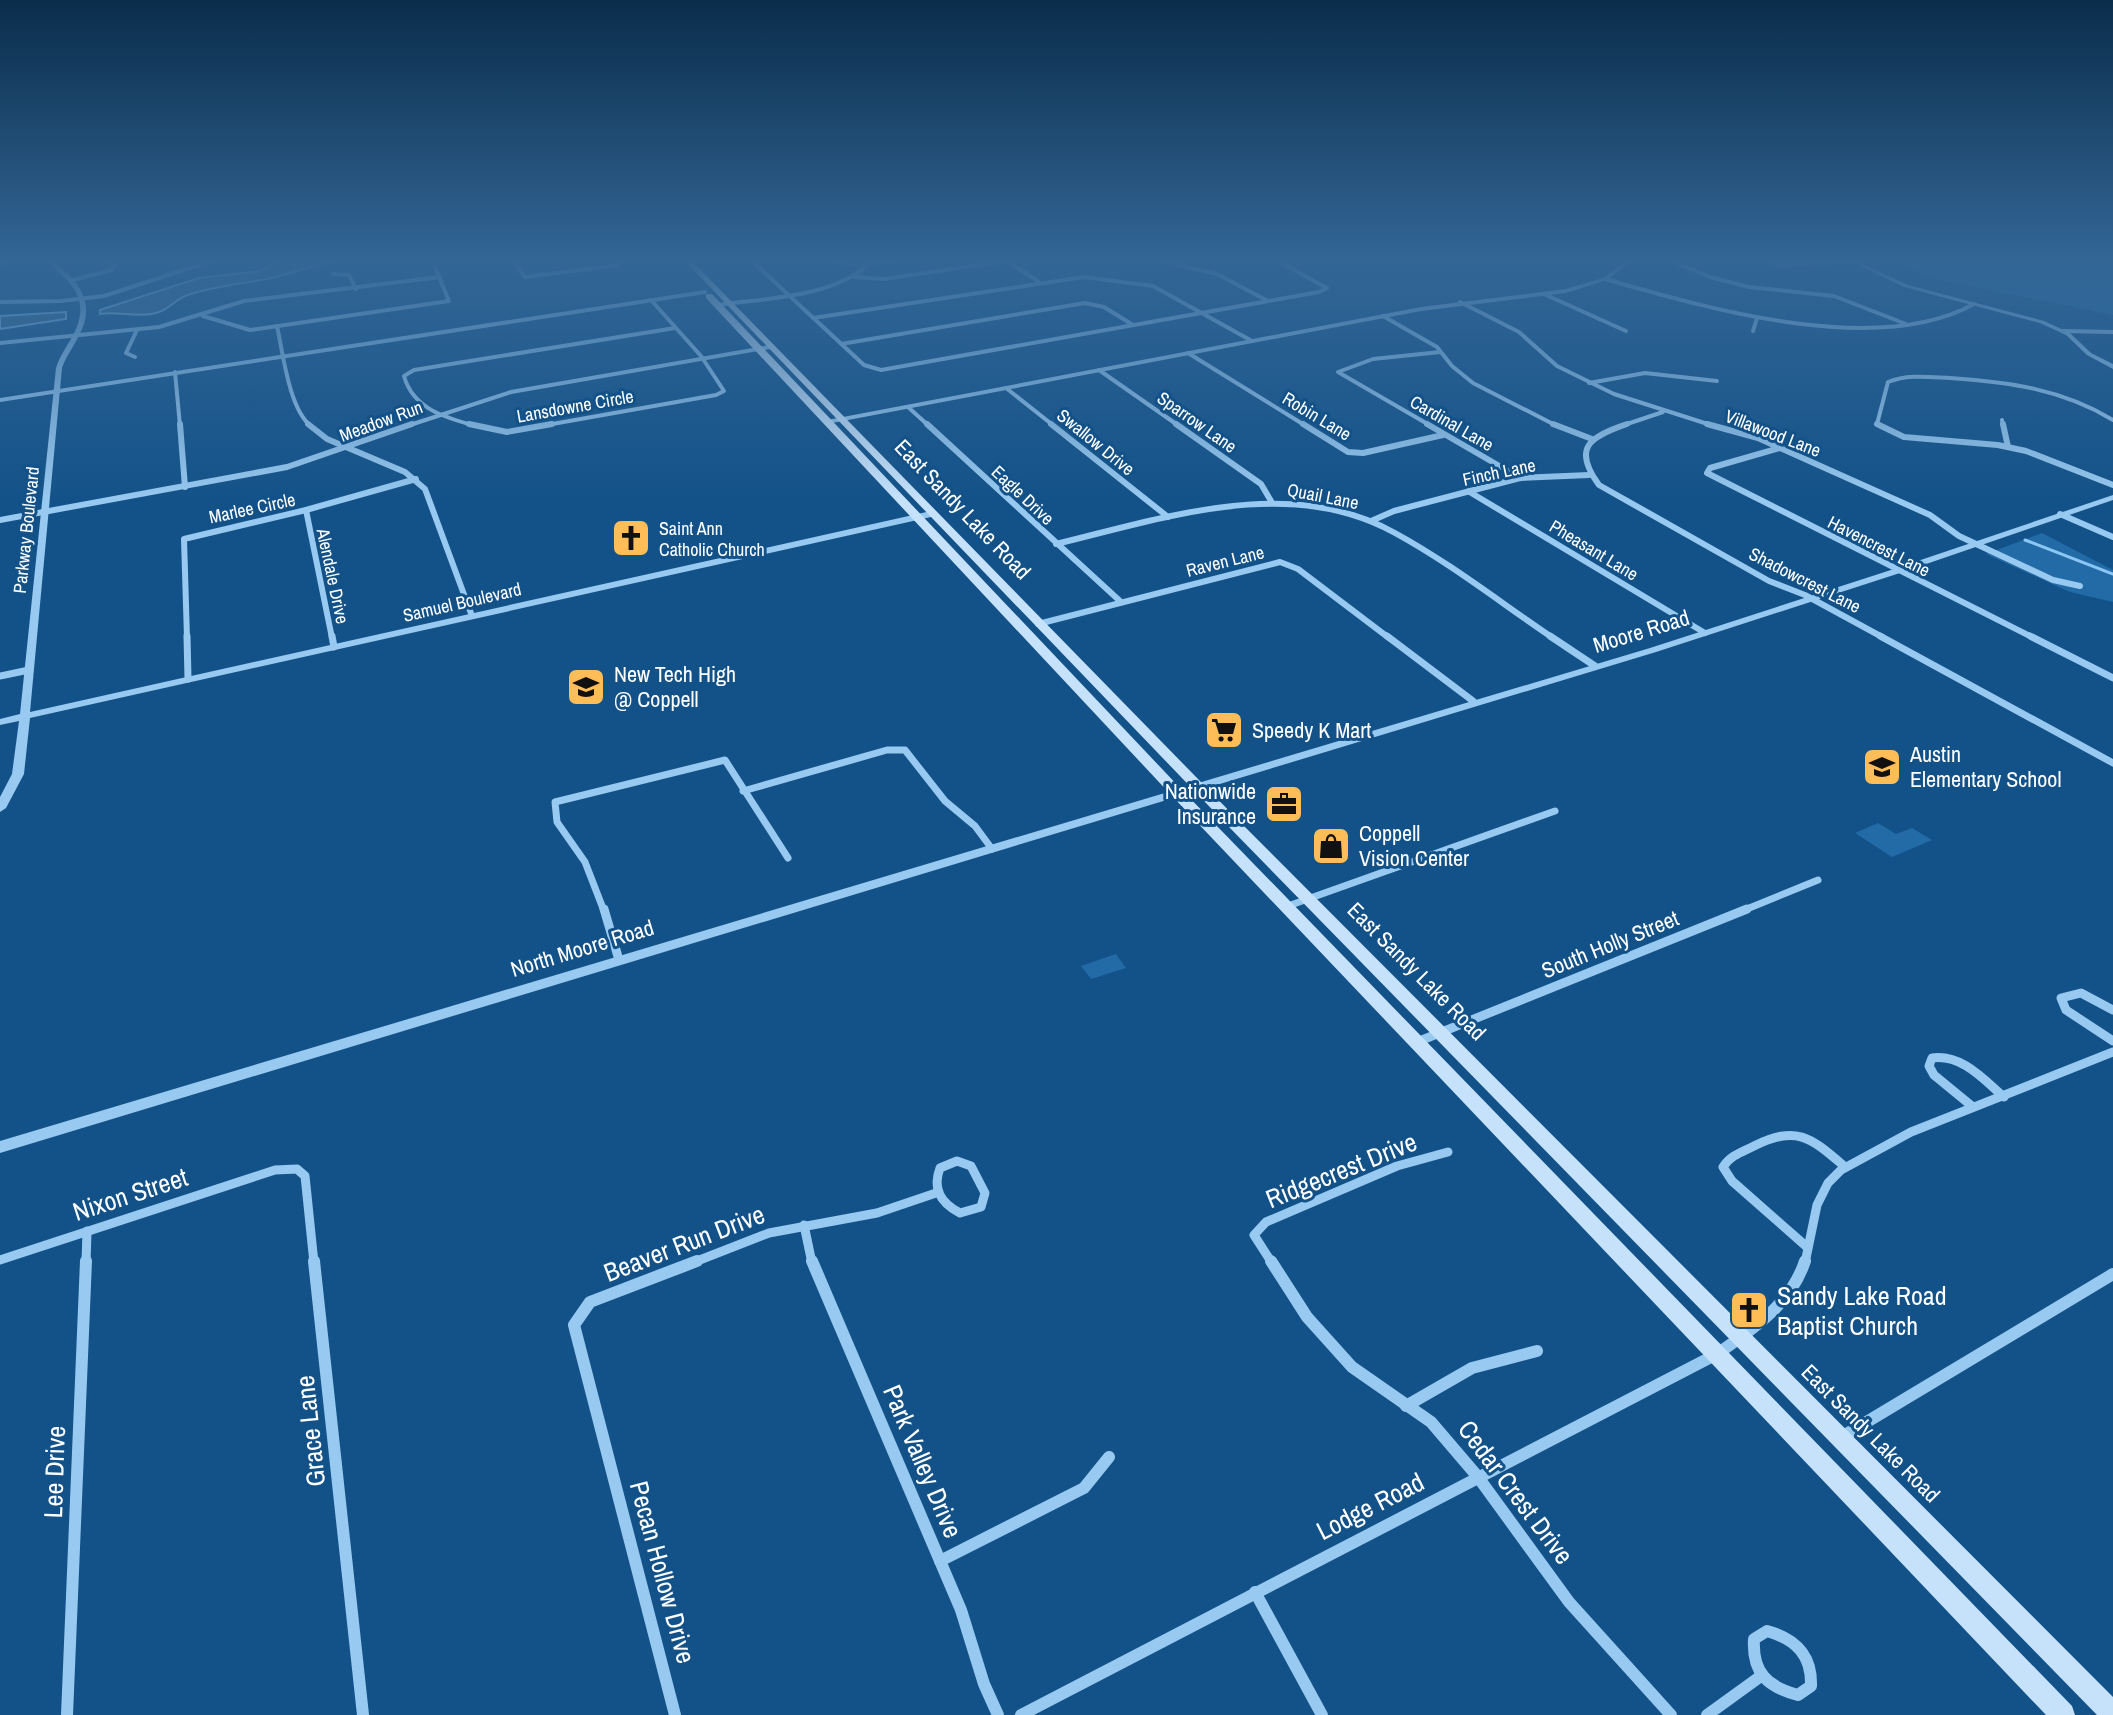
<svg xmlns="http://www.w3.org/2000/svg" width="2113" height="1715" font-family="'Archivo Narrow',sans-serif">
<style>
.green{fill:#226ba6}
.water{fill:#3c6b93;stroke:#8ac6f3;stroke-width:2}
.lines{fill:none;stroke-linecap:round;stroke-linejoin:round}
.stream-far1{stroke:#8ac6f3;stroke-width:2}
.stream{stroke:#8ac6f3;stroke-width:3}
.river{fill:#3c6b93;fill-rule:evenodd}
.minor-far4{stroke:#98c9f0;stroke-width:4}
.minor-far3{stroke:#98c9f0;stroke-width:6}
.minor-far2{stroke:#98c9f0;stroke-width:7}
.minor-far1{stroke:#98c9f0;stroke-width:9}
.minor{stroke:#98c9f0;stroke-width:12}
.tertiary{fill:#98c9f0;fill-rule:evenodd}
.secondary{fill:#c6e2fb;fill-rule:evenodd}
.labels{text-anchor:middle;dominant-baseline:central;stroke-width:6;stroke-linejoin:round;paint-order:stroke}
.far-street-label{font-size:18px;fill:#fff;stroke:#135288}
.far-poi-label{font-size:18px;fill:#fff;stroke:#135288;text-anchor:start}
.street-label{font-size:22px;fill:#fff;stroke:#135288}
.poi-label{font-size:22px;fill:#fff;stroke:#135288;text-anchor:start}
.near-street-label{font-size:26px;fill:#fff;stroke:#135288}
.near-poi-label{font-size:26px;fill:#fff;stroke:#135288;text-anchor:start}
</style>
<rect width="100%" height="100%" fill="#135288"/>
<!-- green -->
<g class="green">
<polygon points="1899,261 2113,261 2113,315 1936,279"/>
<polygon points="2042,533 2113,570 2113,602 2070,592 1986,554"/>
<polygon points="1878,823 1896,834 1912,828 1932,840 1892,857 1855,833"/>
<polygon points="1116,954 1126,968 1091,979 1081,966"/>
</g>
<!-- water -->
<g class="water">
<path d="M280 261H340C314 264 292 274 267 279 240 284 214 286 188 295 175 299 169 310 156 313 137 318 119 311 100 314V310L199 278 260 271Z"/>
<polygon points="66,312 66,319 0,329 0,316"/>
</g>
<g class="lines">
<!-- stream-far1 -->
<polyline class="stream-far1" points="819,261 858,265 903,261"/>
<!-- stream -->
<polyline class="stream" points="2025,540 2113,574"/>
<!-- river -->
<polygon class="river" points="2073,261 2113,261 2113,265 2078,264"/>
<!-- minor-far4 -->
<g class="minor-far4">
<polyline points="513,261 525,277 619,265 625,261"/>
<polyline points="752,261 864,365 881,370 1319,292 1327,288 1278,261"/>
<polyline points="1007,261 1038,281"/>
<polyline points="1163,261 1217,274 1268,301"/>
<polyline points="1671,261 1710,277 1749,287 1834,296 1906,324"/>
<polyline points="1767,261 1780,265 1854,261"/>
<polyline points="333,274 349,275 356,289"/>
<polyline points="855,277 884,279 1005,261"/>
<path d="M1605 279C1707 308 1876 358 1974 304"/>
<polyline points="72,280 112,270 115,265 106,261"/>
<polyline points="1546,295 1626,331"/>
<polyline points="0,302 61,301 104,296 211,261"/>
<polyline points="1460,302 1519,332 1557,366 1614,394 1714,426"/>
<path d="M718 305C766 298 828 298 867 266L866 261"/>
<polyline points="203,316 250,330 449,301 435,267"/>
<polyline points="1383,316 1437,347 1452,366 1473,383 1557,426"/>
<polyline points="813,318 1084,277 1153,286 1252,341"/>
<path d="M277 326C283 353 289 409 311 426"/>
<polyline points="1753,331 1757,318"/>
<polyline points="2062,331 2113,332"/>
<polyline points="0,343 159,327 244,301 440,277"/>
<polyline points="841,344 1085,303 1104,307 1133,325"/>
<polyline points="1188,353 1306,426"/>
<polyline points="135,357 126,353 137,330"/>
<polyline points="1099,370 1179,426"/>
<polyline points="175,372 180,426"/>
<polyline points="1589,383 1645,373 1717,381"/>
<polyline points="1006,388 1054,426"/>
<polyline points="0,400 705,292"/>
<polyline points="908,407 929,426"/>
<polyline points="2002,420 2003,426"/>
<polyline points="407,426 511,392 770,347"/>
<path d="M476 426C446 418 413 409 404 376L414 370 675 328"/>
<polyline points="541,426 716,395 724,391 701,356 651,300"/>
<polyline points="1431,426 1338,372 1373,359 1440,352"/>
<polyline points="1621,426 1663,412"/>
<path d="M1881 426 1877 424 1888 382C1908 374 1929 377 1950 378 2009 382 2062 389 2113 420"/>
</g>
<!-- minor-far3 -->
<g class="minor-far3">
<polyline points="180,424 185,487"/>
<polyline points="308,424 327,439 405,472 425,489 472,616"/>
<polyline points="469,424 507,432 552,424"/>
<polyline points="927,424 1121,602"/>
<polyline points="1051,424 1168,517"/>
<polyline points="1176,424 1261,484 1271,501"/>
<polyline points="1303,424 1348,452 1363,453 1443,435"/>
<polyline points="1427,424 1520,478"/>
<polyline points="1553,424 1592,439"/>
<path d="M1627 424C1589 437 1572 448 1599 485L1769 581 1805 595 1884 638"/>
<polyline points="1707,424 1758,438 1930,515 1959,536 2053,580 2080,586"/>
<polyline points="1877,424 1904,437 1998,445 2026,451 2113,485"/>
<polyline points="2003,424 2008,447"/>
<polyline points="1780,448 1710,468 1707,473 2034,638"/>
<polyline points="1468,491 1705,633"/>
<polyline points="306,510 332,638"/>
<polyline points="2060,514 2113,537"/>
<polyline points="0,520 287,467 412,424"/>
<polyline points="1371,521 1394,511 1520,478 1589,475"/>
<path d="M1056 544C1164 518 1290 474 1395 533 1450 563 1501 603 1553 638"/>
<polyline points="1038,624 1280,562 1298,569 1389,638"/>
<polyline points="187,638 184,539 306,510 416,479"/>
</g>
<!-- minor-far2 -->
<g class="minor-far2">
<polyline points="187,636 188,679"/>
<polyline points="332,636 334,647"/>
<polyline points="1387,636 1473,701"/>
<polyline points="1550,636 1595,666"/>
<polyline points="1880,636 2113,763"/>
<polyline points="2030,636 2113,678"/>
<polyline points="0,676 29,670"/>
<polyline points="743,791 887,750 905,750 945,801 975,826 992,849"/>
<polyline points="1288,906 1555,811"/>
<polyline points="604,911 585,862 557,822 555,802 725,760 788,858"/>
<polyline points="1742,911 1818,880"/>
</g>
<!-- minor-far1 -->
<g class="minor-far1">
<polyline points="604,909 619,960"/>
<polyline points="2113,1010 2081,993 2061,998 2066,1010 2113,1041"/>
<polyline points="1417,1042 1747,909"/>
<path d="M1973 1107 1934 1075 1929 1066 1932 1058C1962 1054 1983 1079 2004 1097"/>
<path d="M957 1161 971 1166 985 1193 981 1207 960 1213C941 1203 932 1189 940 1168Z"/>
<polyline points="804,1225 812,1263"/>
<path d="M1807 1247 1732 1181 1723 1167C1731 1155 1742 1152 1754 1146 1797 1125 1810 1137 1844 1166"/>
<polyline points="0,1260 275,1170 297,1169 305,1176 314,1263"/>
<polyline points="86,1263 87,1231"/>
<polyline points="692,1263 769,1233 877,1213 936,1193"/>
<polyline points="1272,1263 1254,1235 1266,1222 1397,1166 1448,1152"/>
<polyline points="1805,1263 1817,1205 1828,1183 1841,1170 1911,1132 2113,1052"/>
</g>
<!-- minor -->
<g class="minor">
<polyline points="314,1261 363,1715"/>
<polyline points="812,1261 961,1610 984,1684 998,1715"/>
<polyline points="1271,1261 1307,1317 1352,1367 1431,1422 1478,1477 1569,1602 1671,1715"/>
<polyline points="1406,1406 1472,1368 1537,1351"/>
<polyline points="1840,1438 2113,1274"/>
<polyline points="940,1561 1084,1488 1109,1457"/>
<polyline points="1255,1592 1322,1715"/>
<path d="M1767 1631C1796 1639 1812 1655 1811 1686L1798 1695C1767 1687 1752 1672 1754 1639Z"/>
<polyline points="67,1715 86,1261"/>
<polyline points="675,1715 574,1325 590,1302 697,1261"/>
<path d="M1021 1715 1717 1354C1753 1329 1791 1304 1805 1261"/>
<polyline points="1707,1715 1761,1676"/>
</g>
<!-- tertiary -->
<g class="tertiary">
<path d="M46 261H52C75 277 95 299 82 329 77 342 67 354 62 368L30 712 931 511 935 514 931 517 30 718 24 774 6 808 0 812V797L12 774 19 721 0 725V719L20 714 56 368C60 354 70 343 76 329 90 296 68 280 46 261Z"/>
<polygon points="1626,261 1632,261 1607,280 1566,293 1421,311 827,424 823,422 827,420 1421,307 1565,289 1603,278"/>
<polygon points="1850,261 1857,261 1908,285 2044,321 2070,333 2091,353 2113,364 2113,369 2087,355 2066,335 2040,323 1904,287"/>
<polygon points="2113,495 2113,500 1900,573 1656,652 0,1153 0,1141 1650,648 1894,569"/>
</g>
<!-- secondary -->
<g class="secondary">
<polygon points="0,261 14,261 0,265"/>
<polygon points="685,261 692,261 1240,822 2113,1697 2113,1715 2097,1715 1230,828"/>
<polygon points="706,294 712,294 1182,790 2072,1706 2075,1715 2046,1715 1172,796 706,298"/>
</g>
</g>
<!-- sky -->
<linearGradient id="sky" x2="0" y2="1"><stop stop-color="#0a2d4b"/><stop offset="0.52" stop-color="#336696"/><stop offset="1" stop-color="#336696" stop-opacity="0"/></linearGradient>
<rect width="2113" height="501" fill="url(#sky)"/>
<!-- icons -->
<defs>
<symbol id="church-square" viewBox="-11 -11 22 22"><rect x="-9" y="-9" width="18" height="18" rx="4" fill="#ffbd57" stroke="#135288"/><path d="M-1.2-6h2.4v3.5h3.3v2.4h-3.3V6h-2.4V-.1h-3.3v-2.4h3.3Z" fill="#111"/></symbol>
<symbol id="school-square" viewBox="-11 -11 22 22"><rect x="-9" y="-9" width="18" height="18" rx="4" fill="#ffbd57" stroke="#135288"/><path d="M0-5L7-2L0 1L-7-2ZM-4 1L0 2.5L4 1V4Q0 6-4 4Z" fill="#111"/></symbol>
<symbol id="supermarket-square" viewBox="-11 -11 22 22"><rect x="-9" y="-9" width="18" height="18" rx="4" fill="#ffbd57" stroke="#135288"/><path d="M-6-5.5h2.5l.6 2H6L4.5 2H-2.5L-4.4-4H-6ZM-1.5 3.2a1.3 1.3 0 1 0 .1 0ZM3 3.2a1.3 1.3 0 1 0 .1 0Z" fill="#111"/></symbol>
<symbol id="office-square" viewBox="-11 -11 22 22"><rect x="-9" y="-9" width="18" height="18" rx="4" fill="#ffbd57" stroke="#135288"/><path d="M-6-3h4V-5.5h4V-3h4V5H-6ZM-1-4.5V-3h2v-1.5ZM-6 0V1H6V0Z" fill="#111"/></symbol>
<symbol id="shop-square" viewBox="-11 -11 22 22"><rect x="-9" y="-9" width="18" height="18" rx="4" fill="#ffbd57" stroke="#135288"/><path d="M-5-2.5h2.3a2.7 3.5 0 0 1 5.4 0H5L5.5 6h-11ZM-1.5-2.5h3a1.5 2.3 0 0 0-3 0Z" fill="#111"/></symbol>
</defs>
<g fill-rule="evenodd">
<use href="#church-square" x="609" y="516" width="44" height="44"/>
<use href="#school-square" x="564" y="665" width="44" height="44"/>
<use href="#supermarket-square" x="1202" y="708" width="44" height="44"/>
<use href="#school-square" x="1860" y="745" width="44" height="44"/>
<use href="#office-square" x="1262" y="782" width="44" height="44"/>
<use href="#shop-square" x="1309" y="824" width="44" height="44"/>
<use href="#church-square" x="1727" y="1288" width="44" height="44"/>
</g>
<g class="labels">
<!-- far-street labels -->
<g class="far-street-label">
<text transform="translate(575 406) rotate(-10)">Lansdowne Circle</text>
<text transform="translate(1317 416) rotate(31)">Robin Lane</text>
<text transform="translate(381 421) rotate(-20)">Meadow Run</text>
<text transform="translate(1197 422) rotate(35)">Sparrow Lane</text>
<text transform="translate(1452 423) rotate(30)">Cardinal Lane</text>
<text transform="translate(1773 433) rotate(21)">Villawood Lane</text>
<text transform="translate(1096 442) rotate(39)">Swallow Drive</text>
<text transform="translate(1499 472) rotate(-12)">Finch Lane</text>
<text transform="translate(1023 495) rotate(43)">Eagle Drive</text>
<text transform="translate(1323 496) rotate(11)">Quail Lane</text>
<text transform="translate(252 508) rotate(-12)">Marlee Circle</text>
<text transform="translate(26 530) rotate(-84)">Parkway Boulevard</text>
<text transform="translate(1879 546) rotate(27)">Havencrest Lane</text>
<text transform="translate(1594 550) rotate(31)">Pheasant Lane</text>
<text transform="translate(1225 561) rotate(-14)">Raven Lane</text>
<text transform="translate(333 576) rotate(78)">Alendale Drive</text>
<text transform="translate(1805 580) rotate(27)">Shadowcrest Lane</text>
<text transform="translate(462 602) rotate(-13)">Samuel Boulevard</text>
</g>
<!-- far-poi labels -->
<g class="far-poi-label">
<text x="659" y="528">Saint Ann<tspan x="659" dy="21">Catholic Church</tspan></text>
</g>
<!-- street labels -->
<g class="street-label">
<text transform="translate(963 509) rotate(46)">East Sandy Lake Road</text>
<text transform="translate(1641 631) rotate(-17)">Moore Road</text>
<text transform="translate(1610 944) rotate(-22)">South Holly Street</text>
<text transform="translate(582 948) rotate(-17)">North Moore Road</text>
<text transform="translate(1417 971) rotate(45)">East Sandy Lake Road</text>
<text transform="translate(1871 1433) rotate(45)">East Sandy Lake Road</text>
</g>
<!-- poi labels -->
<g class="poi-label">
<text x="614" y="674">New Tech High<tspan x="614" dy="25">@ Coppell</tspan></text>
<text x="1252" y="730">Speedy K Mart</text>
<text x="1910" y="754">Austin<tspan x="1910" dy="25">Elementary School</tspan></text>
<text x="1256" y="791" text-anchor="end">Nationwide<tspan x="1256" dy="25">Insurance</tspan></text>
<text x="1359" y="833">Coppell<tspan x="1359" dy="25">Vision Center</tspan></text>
</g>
<!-- near-street labels -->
<g class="near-street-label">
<text transform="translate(1341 1170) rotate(-22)">Ridgecrest Drive</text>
<text transform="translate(130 1194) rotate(-18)">Nixon Street</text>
<text transform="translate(684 1243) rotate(-21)">Beaver Run Drive</text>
<text transform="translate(310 1431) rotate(-96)">Grace Lane</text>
<text transform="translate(923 1461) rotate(67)">Park Valley Drive</text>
<text transform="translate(54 1472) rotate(-88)">Lee Drive</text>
<text transform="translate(1516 1492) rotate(53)">Cedar Crest Drive</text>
<text transform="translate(1370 1506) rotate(-27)">Lodge Road</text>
<text transform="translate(663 1572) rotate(75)">Pecan Hollow Drive</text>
</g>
<!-- near-poi labels -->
<g class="near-poi-label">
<text x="1777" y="1295">Sandy Lake Road<tspan x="1777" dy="30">Baptist Church</tspan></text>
</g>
</g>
</svg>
